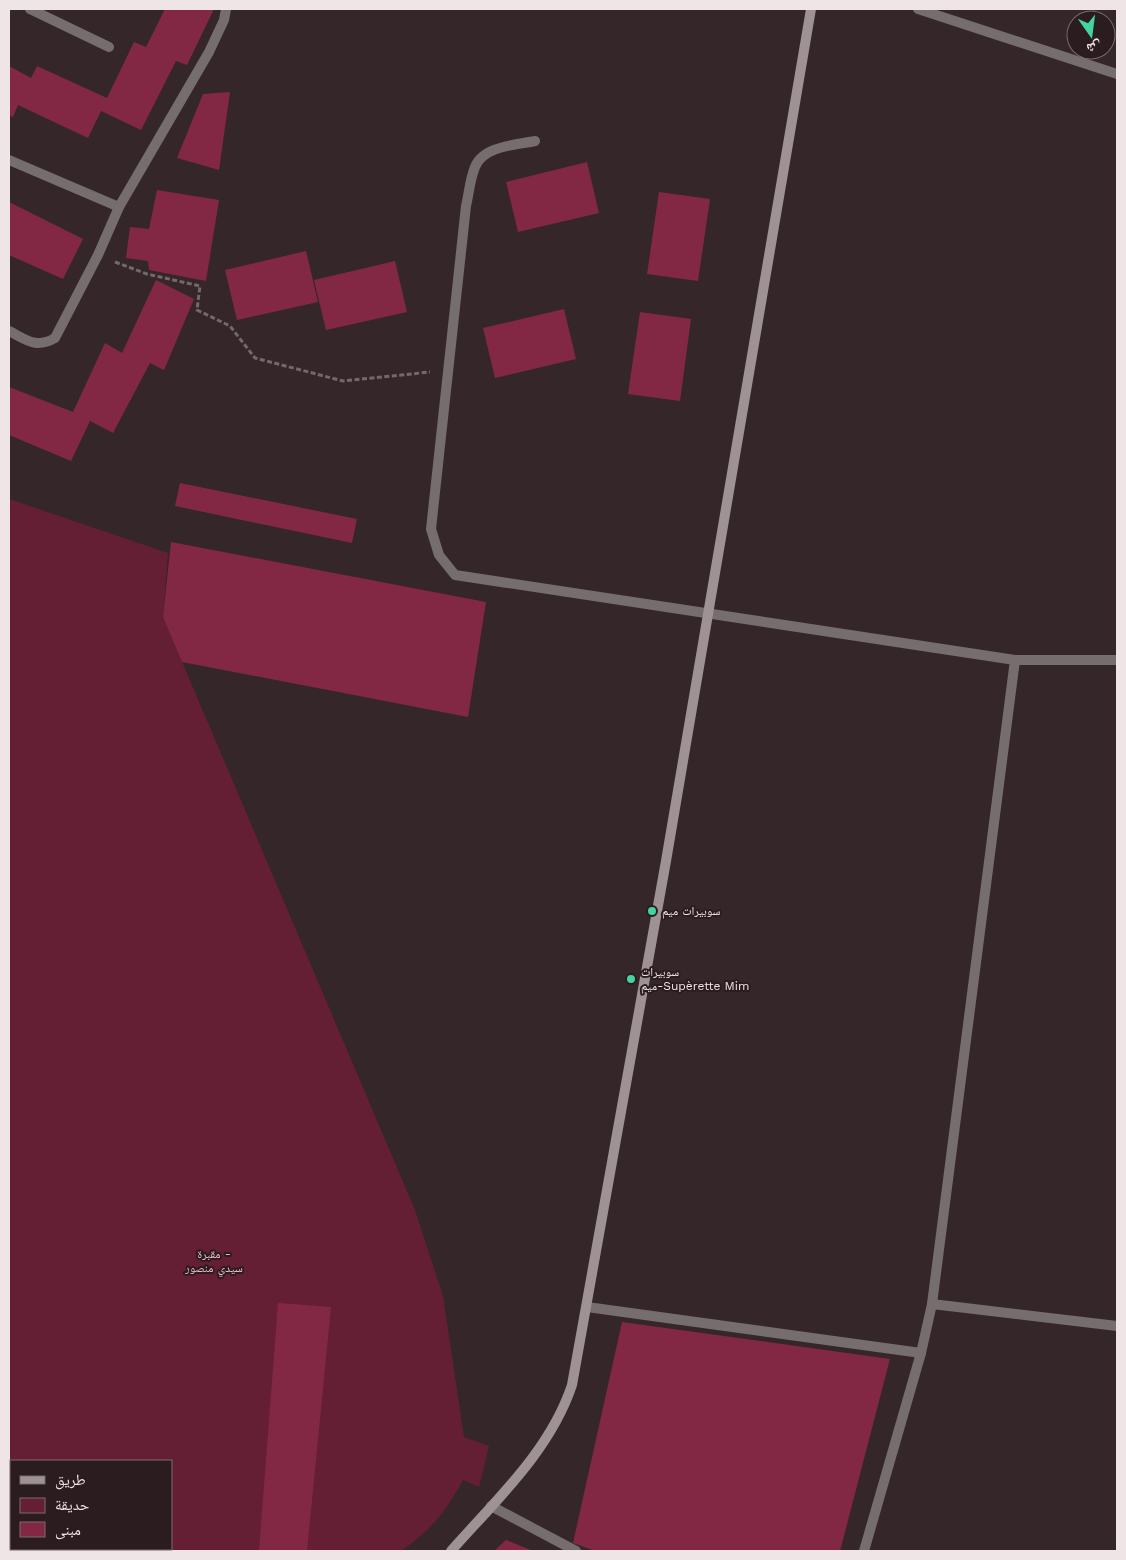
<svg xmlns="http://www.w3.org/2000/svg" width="1126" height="1560" font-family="'Work Sans','Noto Naskh Arabic',sans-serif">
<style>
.green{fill:#651f34;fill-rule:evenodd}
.building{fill:#832844}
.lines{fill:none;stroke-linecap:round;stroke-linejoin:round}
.path{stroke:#75686a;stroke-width:3;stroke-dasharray:5 2.5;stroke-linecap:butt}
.minor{stroke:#756d6e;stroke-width:10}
.secondary{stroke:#9f9294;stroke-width:10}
.poi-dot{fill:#42d4a1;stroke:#2b1c1f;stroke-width:2}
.labels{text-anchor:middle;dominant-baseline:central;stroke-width:4;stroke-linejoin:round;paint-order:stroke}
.poi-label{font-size:12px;fill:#efe5e6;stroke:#2b1c1f;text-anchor:start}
.park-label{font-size:12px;fill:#f0bbc5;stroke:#2b1c1f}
</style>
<rect width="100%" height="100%" fill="#352629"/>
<!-- green -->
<path class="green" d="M9 499 168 553 163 617 415 1210 443 1296 464 1437 489 1446 479 1487 463 1480C446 1512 430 1531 401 1551H9ZM11 1461H171V1549H11Z"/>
<!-- building -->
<g class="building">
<polygon points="165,9 214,9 187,65 176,61 141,130 101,111 88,138 18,105 13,117 9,115 9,66 31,78 37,66 107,98 134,42 146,47"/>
<polygon points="230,92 219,170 177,158 203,94"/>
<polygon points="587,162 599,213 518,232 506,182"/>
<polygon points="157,190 219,200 206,281 149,270 148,261 126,258 130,227 149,229"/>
<polygon points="659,192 710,199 698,281 647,274"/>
<polygon points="9,202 83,239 63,279 9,255"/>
<polygon points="306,251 318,302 237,320 225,270"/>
<polygon points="395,261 407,312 326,330 314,280"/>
<polygon points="156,280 194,299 164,370 150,363 113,433 90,421 71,461 9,435 9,387 73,412 105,343 122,353"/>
<polygon points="564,309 576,359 495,378 483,328"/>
<polygon points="640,312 691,319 680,401 628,394"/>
<polygon points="180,483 357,519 352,543 175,506"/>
<polygon points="171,542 486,602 468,717 182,662 163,617"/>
<polygon points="278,1303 331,1307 307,1551 259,1551"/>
<polygon points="622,1322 890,1359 840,1551 595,1551 573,1543"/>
<polygon points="506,1540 533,1551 494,1551"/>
</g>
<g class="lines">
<!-- path -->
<polyline class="path" points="115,262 147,274 200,286 197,310 230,326 255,358 343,381 430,372"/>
<!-- minor -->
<g class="minor">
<polyline points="30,9 109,47"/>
<polyline points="918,9 1117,74"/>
<path d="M535 141C516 145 483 146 475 167 470 179 469 193 466 206L431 529 439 555 455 575 1015 660 932 1304"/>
<polyline points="9,160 119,207 209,52 224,20 226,9"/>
<path d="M9 331C27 340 36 349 55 338L98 255 119 207"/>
<polyline points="1015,660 1117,660"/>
<polyline points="587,1307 921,1353"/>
<polyline points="491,1506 576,1551"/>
<polyline points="864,1551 921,1353 932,1304 1117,1326"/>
</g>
<!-- secondary -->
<path class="secondary" d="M451 1551C496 1500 550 1451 572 1385L666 861 811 9"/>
</g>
<!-- markers -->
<g class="poi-dot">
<circle cx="652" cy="911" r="5"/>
<circle cx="631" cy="979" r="5"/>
</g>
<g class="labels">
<!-- poi labels -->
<g class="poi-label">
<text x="662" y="911">سوبيرات ميم</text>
<text x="641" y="972">سوبيرات<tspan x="641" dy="14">ميم-Supèrette Mim</tspan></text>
</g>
<!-- park labels -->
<g class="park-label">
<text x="214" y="1254">مقبرة -<tspan x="214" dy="14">سيدي منصور</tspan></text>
</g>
</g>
<!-- border -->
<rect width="1126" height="1560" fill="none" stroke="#efe5e6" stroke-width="20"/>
<!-- legend -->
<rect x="10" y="1460" width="162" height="90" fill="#2b1c1f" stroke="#796c6f"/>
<rect x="20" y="1476" width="25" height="8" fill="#9f9294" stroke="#796c6f"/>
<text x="55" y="1485" font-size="15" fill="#efe5e6">طريق</text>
<rect x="20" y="1498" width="25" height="15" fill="#651f34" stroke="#796c6f"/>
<text x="55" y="1510" font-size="15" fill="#efe5e6">حديقة</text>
<rect x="20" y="1522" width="25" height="15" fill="#832844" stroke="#796c6f"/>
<text x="55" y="1535" font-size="15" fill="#efe5e6">مبنى</text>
<!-- north arrow -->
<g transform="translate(1091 35) rotate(166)"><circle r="24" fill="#2b1c1f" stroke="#796c6f"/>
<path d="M0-4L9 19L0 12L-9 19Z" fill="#42d4a1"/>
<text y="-8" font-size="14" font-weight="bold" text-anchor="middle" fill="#efe5e6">ش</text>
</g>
</svg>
